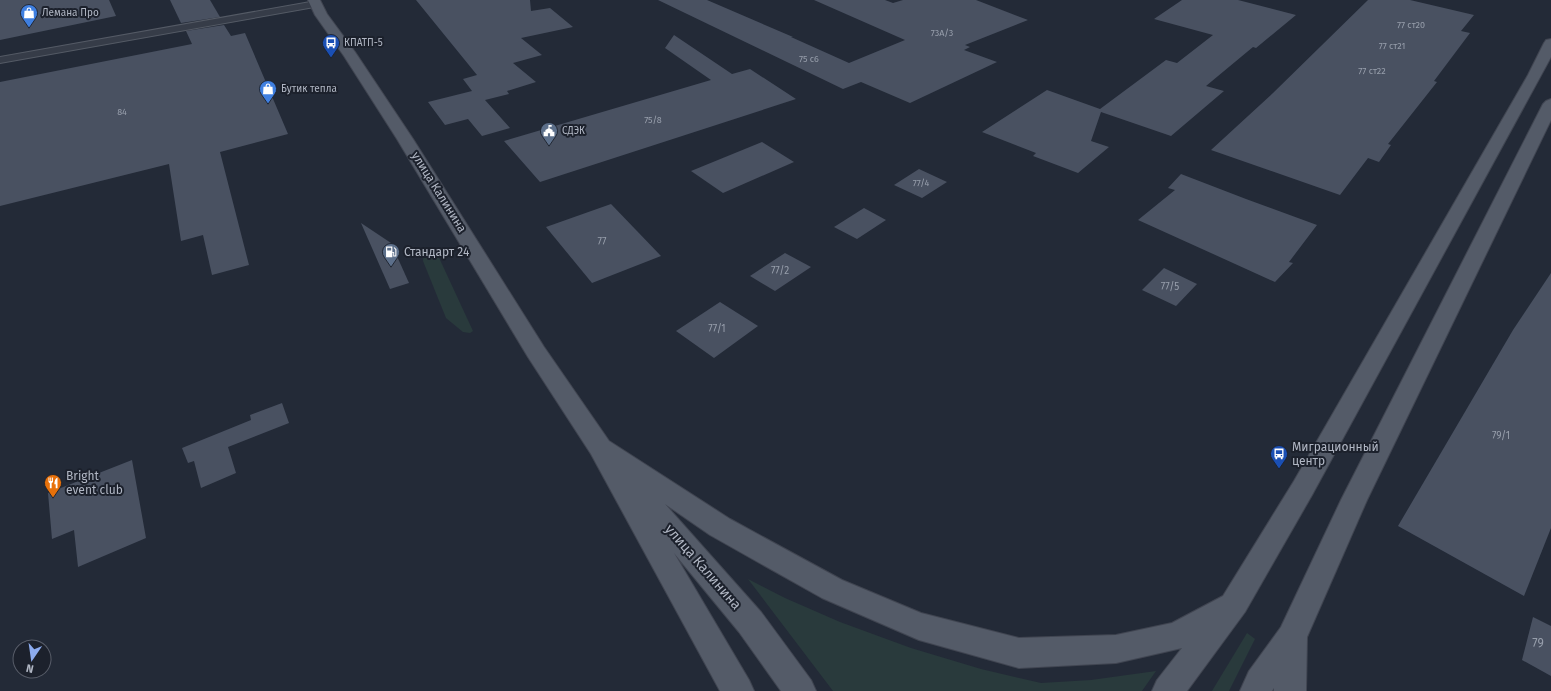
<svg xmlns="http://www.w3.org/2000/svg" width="1551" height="691" font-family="'Fira Sans',sans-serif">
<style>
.green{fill:#293a3c}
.building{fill:#495161}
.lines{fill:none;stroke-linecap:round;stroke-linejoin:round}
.minor-casing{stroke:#545a65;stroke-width:2}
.primary-casing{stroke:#404551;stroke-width:2}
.minor{fill:#363c48;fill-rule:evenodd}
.primary{fill:#545b68;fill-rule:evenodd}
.labels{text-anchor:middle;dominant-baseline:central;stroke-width:4;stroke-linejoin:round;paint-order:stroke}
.far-number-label{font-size:9px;fill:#979eab}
.far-poi-label{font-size:10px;fill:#b1b7c4;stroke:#1c212c;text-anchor:start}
.number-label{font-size:10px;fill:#979eab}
.street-label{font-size:12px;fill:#b1b7c4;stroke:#1c212c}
.poi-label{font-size:12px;fill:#b1b7c4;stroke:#1c212c;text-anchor:start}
.near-number-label{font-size:12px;fill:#979eab}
.near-street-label{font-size:14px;fill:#b1b7c4;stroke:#1c212c}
</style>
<rect width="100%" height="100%" fill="#232a37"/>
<!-- green -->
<g class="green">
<polygon points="435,249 473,331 470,333 463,332 446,318 423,261 424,251"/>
<polygon points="748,579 785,598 840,622 911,648 981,669 1041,683 1091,680 1156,671 1142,691 833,691"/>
<polygon points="1247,633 1255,639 1229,691 1212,691"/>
</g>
<!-- building -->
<g class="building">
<polygon points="0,0 109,0 116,16 0,40"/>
<polygon points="170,0 210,0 220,17 181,23"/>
<polygon points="416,0 530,0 531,11 550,8 573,27 521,38 542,55 513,63 536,82 507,91 509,94 485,100 510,128 482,136 468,119 445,125 428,102 472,91 463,79 477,75"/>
<polygon points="658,0 707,0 793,37 791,37 849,63 905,40 814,0 885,0 893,3 903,0 976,0 1028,20 965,45 970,47 964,50 997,62 910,103 861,82 843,89"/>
<polygon points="1182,0 1238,0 1296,15 1256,48 1253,47 1206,86 1224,91 1171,136 1101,112 1091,141 1109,147 1078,173 1033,156 1036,153 982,132 1047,90 1100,109 1166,60 1177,63 1213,35 1154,19"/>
<polygon points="1368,0 1410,0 1474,15 1461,31 1470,33 1434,81 1437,82 1388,144 1391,145 1379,162 1368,158 1340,195 1211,150 1273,93"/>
<polygon points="224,25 231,36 245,33 288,134 220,152 249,265 212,275 203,235 181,241 169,164 0,206 0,82 192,44 186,31"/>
<polygon points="674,35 732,74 750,69 796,99 540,182 504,141 711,80 665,48"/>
<polygon points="762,142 794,162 723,193 691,171"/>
<polygon points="919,169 947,182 922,198 894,185"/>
<polygon points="1181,174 1246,199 1317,225 1289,262 1293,263 1275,282 1138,220 1175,190 1168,188"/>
<polygon points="611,204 661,256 592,283 546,227"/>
<polygon points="864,208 886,220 857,239 834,227"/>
<polygon points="361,223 391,243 409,283 390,289"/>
<polygon points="785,253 811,267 775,291 750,276"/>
<polygon points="1164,268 1197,284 1176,306 1142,290"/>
<polygon points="1551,273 1551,528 1524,596 1398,526 1513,330"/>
<polygon points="720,302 758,326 714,358 676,331"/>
<polygon points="282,403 289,423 228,447 236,473 201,488 194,461 188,463 182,448 251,420 250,415"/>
<polygon points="132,460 146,538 78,567 74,530 52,539 48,493"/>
<polygon points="1533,617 1551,626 1551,676 1522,660"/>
</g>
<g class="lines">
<defs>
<polygon id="minor" points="316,1 321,4 320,6 0,63 0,57"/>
<g id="primary">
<polygon points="308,0 320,0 327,14 355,52 413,139 544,347 609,441 730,519 842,580 921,613 1019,638 1116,635 1172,623 1223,596 1294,481 1528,75 1544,43 1546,40 1551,39 1551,57 1312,495 1245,612 1187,691 1152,691 1157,680 1182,648 1116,663 1019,668 919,640 822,598 710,535 665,504 761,612 811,680 816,691 781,691 739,632 674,553 749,680 754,691 720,691 591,454 528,357 397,139 344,56 315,15"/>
<polygon points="1551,99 1551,120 1367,500 1307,637 1306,691 1274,691 1274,688 1272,691 1240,691 1249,671 1281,627 1341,500 1543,104 1546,101"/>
</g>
</defs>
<!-- minor casing -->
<use href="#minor" class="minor-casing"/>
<!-- primary casing -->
<use href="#primary" class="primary-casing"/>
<!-- minor -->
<use href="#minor" class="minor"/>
<!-- primary -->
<use href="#primary" class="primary"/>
</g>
<!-- icons -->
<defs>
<symbol id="shop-pin" viewBox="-11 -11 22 30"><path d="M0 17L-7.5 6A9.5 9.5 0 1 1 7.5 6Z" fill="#3f7fe0" stroke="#1c212c"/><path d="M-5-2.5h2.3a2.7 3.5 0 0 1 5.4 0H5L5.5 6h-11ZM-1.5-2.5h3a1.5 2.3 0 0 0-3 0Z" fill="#fff"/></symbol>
<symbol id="bus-pin" viewBox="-11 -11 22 30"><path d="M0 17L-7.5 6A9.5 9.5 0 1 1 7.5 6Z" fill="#1a4fb4" stroke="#1c212c"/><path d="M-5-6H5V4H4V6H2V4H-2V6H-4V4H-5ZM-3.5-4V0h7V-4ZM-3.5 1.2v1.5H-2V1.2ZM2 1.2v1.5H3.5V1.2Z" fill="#fff"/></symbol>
<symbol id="civic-pin" viewBox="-11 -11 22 30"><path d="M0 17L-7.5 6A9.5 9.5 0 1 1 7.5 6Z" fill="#5c6f8a" stroke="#1c212c"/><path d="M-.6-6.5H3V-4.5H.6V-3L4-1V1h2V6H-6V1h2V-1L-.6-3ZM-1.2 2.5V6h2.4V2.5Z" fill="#fff"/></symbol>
<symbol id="fuel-pin" viewBox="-11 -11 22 30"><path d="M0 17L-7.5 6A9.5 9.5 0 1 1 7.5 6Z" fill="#5c6f8a" stroke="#1c212c"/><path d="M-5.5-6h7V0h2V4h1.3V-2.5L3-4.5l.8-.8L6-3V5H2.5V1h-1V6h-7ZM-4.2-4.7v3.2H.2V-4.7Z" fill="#fff"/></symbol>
<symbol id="restaurant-pin" viewBox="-11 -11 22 30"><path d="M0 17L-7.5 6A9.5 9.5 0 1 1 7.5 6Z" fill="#e8710a" stroke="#1c212c"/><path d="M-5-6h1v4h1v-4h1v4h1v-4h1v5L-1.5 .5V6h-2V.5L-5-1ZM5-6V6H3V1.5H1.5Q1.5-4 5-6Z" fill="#fff"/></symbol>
</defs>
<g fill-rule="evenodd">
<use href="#shop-pin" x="19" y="3" width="20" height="27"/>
<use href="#bus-pin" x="321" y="33" width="20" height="27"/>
<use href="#shop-pin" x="258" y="79" width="20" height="27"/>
<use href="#civic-pin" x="539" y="121" width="20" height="27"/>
<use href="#fuel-pin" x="381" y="242" width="20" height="27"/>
<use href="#bus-pin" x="1269" y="444" width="20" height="27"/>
<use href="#restaurant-pin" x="43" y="473" width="20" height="27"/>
</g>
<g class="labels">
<!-- far-number labels -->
<g class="far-number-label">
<text x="1411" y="25">77 ст20</text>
<text x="942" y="33">73А/3</text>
<text x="1392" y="46">77 ст21</text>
<text x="809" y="59">75 с6</text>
<text x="1372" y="71">77 ст22</text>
<text x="122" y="112">84</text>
<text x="653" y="120">75/8</text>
<text x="921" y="183">77/4</text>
</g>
<!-- far-poi labels -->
<g class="far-poi-label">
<text x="42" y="13">Лемана Про</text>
<text x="344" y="43">КПАТП-5</text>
<text x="281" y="89">Бутик тепла</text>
<text x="562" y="131">СДЭК</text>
</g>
<!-- number labels -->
<g class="number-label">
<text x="602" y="242">77</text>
<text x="780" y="271">77/2</text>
<text x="1170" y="287">77/5</text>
<text x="717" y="329">77/1</text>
<text x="1501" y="436">79/1</text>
</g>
<!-- street labels -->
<g class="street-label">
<text transform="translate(439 192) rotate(58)">улица Калинина</text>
</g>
<!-- poi labels -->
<g class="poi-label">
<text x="404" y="252">Стандарт 24</text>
<text x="1292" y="447">Миграционный<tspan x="1292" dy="14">центр</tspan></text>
<text x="66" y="476">Bright<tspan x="66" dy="14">event club</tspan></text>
</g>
<!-- near-number labels -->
<g class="near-number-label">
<text x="1538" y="643">79</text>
</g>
<!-- near-street labels -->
<g class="near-street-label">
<text transform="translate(703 567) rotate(49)">улица Калинина</text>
</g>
</g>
<!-- north arrow -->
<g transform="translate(32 659) rotate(193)"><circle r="19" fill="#1c212c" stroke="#585d69"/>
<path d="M0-3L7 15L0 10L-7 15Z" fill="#8cabee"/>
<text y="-6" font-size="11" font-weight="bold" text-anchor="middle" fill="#b1b7c4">N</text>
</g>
</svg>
